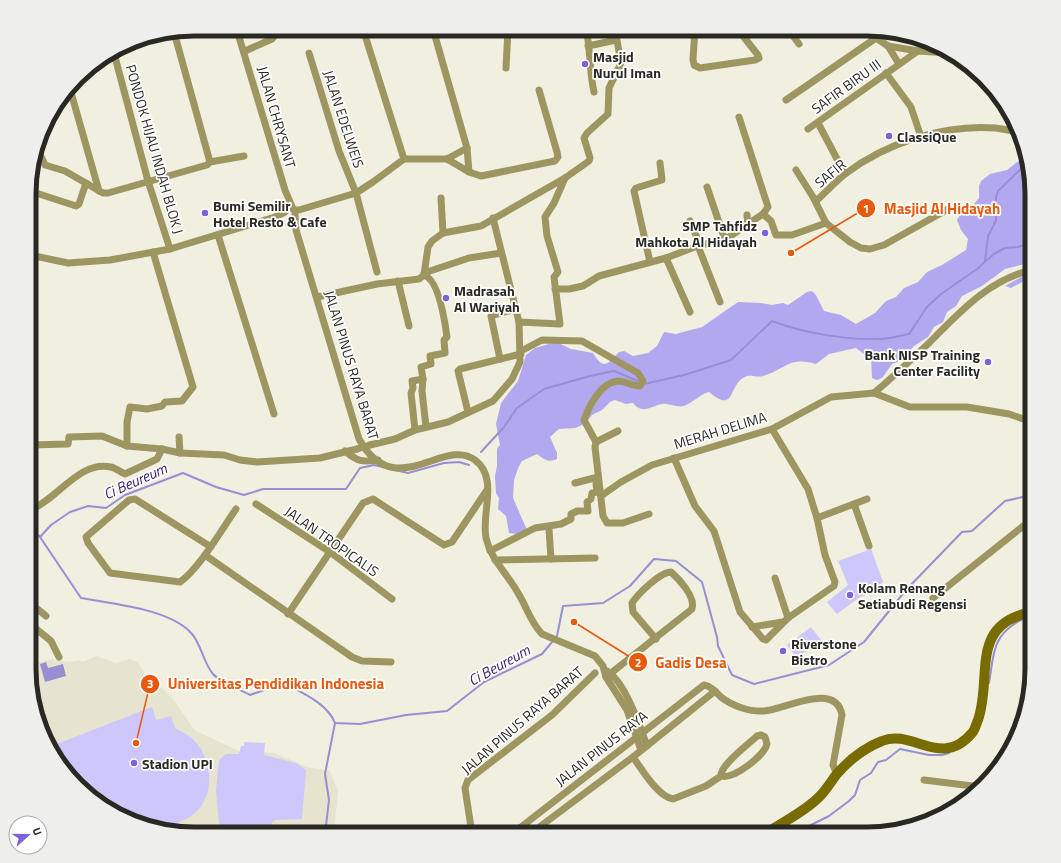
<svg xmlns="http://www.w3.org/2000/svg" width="1061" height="863" font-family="'Titillium Web',sans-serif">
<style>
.built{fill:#e6e3ce}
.green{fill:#cdc7fb}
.forest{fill:#b2a8f0}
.water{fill:#988ed4}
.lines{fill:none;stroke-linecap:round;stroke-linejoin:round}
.stream{stroke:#988ed4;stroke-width:2}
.street{stroke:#9e9661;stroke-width:7}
.secondary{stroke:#786b00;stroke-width:10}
.street-bridge{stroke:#9e9661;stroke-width:7}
.poi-dot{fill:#7c61db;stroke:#fff;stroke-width:1.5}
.labels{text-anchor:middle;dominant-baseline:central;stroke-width:3.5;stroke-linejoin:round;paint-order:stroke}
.poi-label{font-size:14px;font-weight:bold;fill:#292822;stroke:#fff;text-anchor:start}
.street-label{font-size:14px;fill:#292822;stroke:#fff}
.water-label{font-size:15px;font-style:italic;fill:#392374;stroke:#fff}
.rim{fill:none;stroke:#292822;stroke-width:5}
.leader{fill:none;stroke:#e8590c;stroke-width:1.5}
.callout-dot{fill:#e8590c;stroke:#fff;stroke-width:1.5}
.mark-label{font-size:12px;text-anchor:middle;font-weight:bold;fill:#fff}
.callout-label{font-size:15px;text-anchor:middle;font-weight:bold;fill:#e8590c;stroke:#fff;stroke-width:3.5;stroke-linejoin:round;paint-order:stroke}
</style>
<rect width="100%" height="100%" fill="#f1efe0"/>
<!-- built -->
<polygon class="built" points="97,656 116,663 129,659 137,662 152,684 162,688 174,700 194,730 239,751 274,753 308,767 330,771 338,791 334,834 184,834 131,821 78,786 46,742 29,680 29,658 35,657 38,662 53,659 69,662 80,660 82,662"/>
<!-- green -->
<g class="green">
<polygon points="871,549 883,582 870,596 869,594 860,597 837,614 827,602 848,585 838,561"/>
<polygon points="811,627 821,640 797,658 787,645"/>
<path d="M152 707 156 720 171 716 175 728C180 731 185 733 189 736 211 752 217 791 197 811 190 818 182 821 173 825L175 832 131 821 78 786 49 747Z"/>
<polygon points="244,742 265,743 264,755 296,763 306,770 302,819 275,820 272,822 270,834 220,834 216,791 219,760 226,754 239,754 241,746 244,746"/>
</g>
<!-- forest -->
<g class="forest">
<path d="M1020 160 1025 161 1032 194V262L1005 269 982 286 962 296 956 306 947 312 943 322 934 327 928 337 914 346 903 360 892 364 882 378 877 380 872 378 871 356 865 355 856 348 829 354 816 364C789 356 786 369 763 376 757 378 750 374 745 377 728 384 736 415 709 392 700 394 693 403 684 406 677 408 669 403 662 404 651 406 643 415 633 403L626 404 615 400 610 402 602 410 592 415 585 424 575 428 559 429 550 437 557 453V459C548 463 544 459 537 454L522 461 519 466 514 480 513 498 527 530 524 535 509 533 506 516 498 509 499 498 496 493 495 476 497 466V449L500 445 496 424 501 403 518 381 526 355 535 348 556 342 571 349 593 353C604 371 607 364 619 352L624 351 633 356 648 353 657 346 664 332 676 334 702 327 738 302 761 303 772 305 783 303 788 305 807 292 812 291 816 295 824 311 841 315 856 324 875 313 886 301 896 297 904 288 918 282 927 272 942 265 966 250 968 239 961 230 957 220C960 214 963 212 969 210L979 198V186L981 181 990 174 1007 170Z"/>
<polygon points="1025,275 1032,275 1032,281 1026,280 1011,288 1005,286"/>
</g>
<!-- water -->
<polygon class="water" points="46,662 48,668 63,664 66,676 45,682 40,664"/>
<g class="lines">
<!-- stream -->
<g class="stream">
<polyline points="985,261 988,236 996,221 996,197 998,191 1026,164"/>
<path d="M644 384 684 375 731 360 772 321C803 333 846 340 878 339 888 339 899 336 909 334L927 307 941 294 977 269 994 254 1005 248 1018 247 1032 243"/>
<polyline points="481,452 504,427 517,408 544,389 590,376 614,371 640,382"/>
<polyline points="30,519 33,530 40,537 51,525 70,512 88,506 106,508 125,495 183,473 216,487 244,495 263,489 346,489 360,468 374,465 408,473 444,463 459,462 469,465"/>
<path d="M40 537 81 598C113 604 171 609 192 634 201 644 204 664 213 674 219 681 241 690 250 695L284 683C302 693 327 703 335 723L360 724 406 715 447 711 484 682 542 654 557 636 563 606 603 603 630 586 654 559 676 561 702 582 717 637 718 646 732 675 754 684 829 665 864 642 906 590 962 532 972 531 1005 501 1032 495"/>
<path d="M989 683C994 655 991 636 1021 620"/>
<polyline points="325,834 329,800 325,774 335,723"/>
<polyline points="801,834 805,828 829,816 849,801 855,795 860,780 871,773 878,762 886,760 900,749 929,755 942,755 949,753"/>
</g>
<!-- street -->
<g class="street">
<polyline points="257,29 240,33 239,37 285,190 293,209"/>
<polyline points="363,29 404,159"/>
<polyline points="433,29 467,148 469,172"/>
<path d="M586 29C591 50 589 71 594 92"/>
<polyline points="695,29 693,59 694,65 700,68 755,60 759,58 758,55 739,31"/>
<polyline points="788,29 799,44"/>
<polyline points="174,32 210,162"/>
<polyline points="588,46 616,40"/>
<polyline points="888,46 899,64"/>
<polyline points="245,51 272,39 280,29"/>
<polyline points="309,53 339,151 356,193 377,272"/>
<polyline points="115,57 148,181 170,249"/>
<polyline points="506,68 508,29"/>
<polyline points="886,73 911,107 921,137"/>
<polyline points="70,89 99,191"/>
<polyline points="786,100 876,38 888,46 918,51"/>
<polyline points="818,123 845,174"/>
<polyline points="808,129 918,51 948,53"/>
<polyline points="38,150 45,165 65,171 103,193 108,193 207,165 210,162 244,156"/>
<polyline points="447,159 469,172 481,176 555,161 558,157 557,152 539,90"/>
<polyline points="796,170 813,197 826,223 850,242 861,248 870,249 884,245 950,208"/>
<polyline points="707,187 725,240"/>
<polyline points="30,191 76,206 79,204 86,183"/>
<polyline points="441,198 443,233"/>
<path d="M816 201C826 192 835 182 845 174 886 143 944 124 995 128 1003 129 1012 131 1020 132"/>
<polyline points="294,210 299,210 356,193 373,182 404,159 447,159 467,148"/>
<polyline points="763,214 771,221 776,235 792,235 826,223"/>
<path d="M295 215 296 230 359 439C395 504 444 436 475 460 499 478 481 513 486 538 491 560 507 573 518 593 527 607 530 622 542 634L595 656 603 666 606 677 627 710 641 750"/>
<polyline points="747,215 748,226"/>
<polyline points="493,218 519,322"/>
<polyline points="690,221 700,245"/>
<polyline points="218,235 274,414"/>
<polyline points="698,246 720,302"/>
<polyline points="30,255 68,263 110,260 170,249 275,217 285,212"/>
<polyline points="666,258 690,312"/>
<polyline points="650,262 634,191 636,188 662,180 660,163"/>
<polyline points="424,273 469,258 501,253"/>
<polyline points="398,281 409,326"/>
<polyline points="555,289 569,289 583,286 599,276 666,258 700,245 723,241 763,214 768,207 739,117"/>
<polyline points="317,297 377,284 419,279 424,275 428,247 432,241 443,233 481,226 565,178 589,161 590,158 584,138 587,133 608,114 609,88 621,63 615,29"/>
<path d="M521 351 542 340 582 341 638 373 643 381 640 386C632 386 626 381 618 381 601 382 589 406 584 420L596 442"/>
<polyline points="500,359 491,316 515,309"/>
<polyline points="423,379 422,391 426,427"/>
<path d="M874 393C893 377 911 360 929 343 958 314 989 279 1032 270"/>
<polyline points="468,412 458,371 460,369 521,354"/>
<path d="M415 430 411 393 413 388 412 381 423 379 421 367 431 364 430 356 445 353 444 340 447 337C445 322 439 280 424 275"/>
<polyline points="618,431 596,442 595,447 603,516 607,523 623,523 649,514"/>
<polyline points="179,437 180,453"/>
<polyline points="30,445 68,444 69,437 102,436 127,446 162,449 180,453 224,455 240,460 257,462 320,458 357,449"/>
<polyline points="370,445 395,439 415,430 448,422 493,401 512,379 520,362 519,322 560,324 554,277 558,272 547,236 545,217 554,203 565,178"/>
<polyline points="127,446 127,422 130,407 147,409 162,406 165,402 182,401 193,387 153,252"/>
<path d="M345 451C358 462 362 462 378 460"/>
<polyline points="674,458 695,506 714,531 740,612 763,639 766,640 788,618 834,586 835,582 825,555 817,518 808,489 772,429"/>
<polyline points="575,483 598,477"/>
<polyline points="601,496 621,482 652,465 772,429 831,397 874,393 910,407 967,407 1009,414 1032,422"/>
<polyline points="256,504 330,552 392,599"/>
<polyline points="854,504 869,546"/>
<path d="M30 510C57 500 79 460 111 467 116 468 120 472 125 474L157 459 162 449"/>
<polyline points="817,518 867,499"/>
<polyline points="549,529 551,559"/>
<path d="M211 547 135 499 129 500 86 537 88 543 110 573 180 582C199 569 222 529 236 509"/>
<polyline points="490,551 535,528 561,524 571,519 571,514 577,511 588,511 587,502 591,499 592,493 597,492 596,484"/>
<polyline points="205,555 352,657 362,661 391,662"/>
<polyline points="495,560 595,558"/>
<polyline points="775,578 788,618"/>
<polyline points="933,598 1032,519"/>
<polyline points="30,603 46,616"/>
<polyline points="288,614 363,503 373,499 444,545 452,542 487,490"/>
<polyline points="29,623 51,641 59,657"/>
<polyline points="752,627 783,622"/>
<path d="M607 671C625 682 640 726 647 746"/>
<path d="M606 677 692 609C696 597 679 579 671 572 660 572 638 594 632 603L633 612 656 639"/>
<path d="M633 757C641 768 658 797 673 799L706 786 721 776C720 765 749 744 757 736L761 735 765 737 767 744C764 756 733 780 721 776"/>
<polyline points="924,780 981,787"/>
<polyline points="472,834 465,788 468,780 552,715 595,673"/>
<path d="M512 834 704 685C711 686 716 692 721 697 732 706 750 712 764 711 786 709 836 681 842 715L833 765 837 774"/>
<polyline points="530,834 633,757 715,691"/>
</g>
<!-- secondary -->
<path class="secondary" d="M764 834C782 823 802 813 817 799 825 792 830 783 836 775 848 761 864 748 882 741 912 728 941 770 972 733 975 730 976 724 978 720 993 677 968 624 1032 612"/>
<!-- street-bridge -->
<polyline class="street-bridge" points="357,449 370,445"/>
</g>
<!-- markers -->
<g class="poi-dot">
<circle cx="585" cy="64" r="4"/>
<circle cx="889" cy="136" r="4"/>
<circle cx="205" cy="213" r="4"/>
<circle cx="765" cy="233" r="4"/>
<circle cx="446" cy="298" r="4"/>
<circle cx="988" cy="362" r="4"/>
<circle cx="850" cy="595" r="4"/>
<circle cx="783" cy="651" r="4"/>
<circle cx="134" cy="763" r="4"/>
</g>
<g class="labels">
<!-- poi labels -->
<g class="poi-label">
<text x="593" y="56">Masjid<tspan x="593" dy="16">Nurul Iman</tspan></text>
<text x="897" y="136">ClassiQue</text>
<text x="213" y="205">Bumi Semilir<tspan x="213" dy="16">Hotel Resto &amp; Cafe</tspan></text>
<text x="757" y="225" text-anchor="end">SMP Tahfidz<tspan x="757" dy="16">Mahkota Al Hidayah</tspan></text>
<text x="454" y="290">Madrasah<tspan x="454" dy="16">Al Wariyah</tspan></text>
<text x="980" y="354" text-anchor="end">Bank NISP Training<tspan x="980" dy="16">Center Facility</tspan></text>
<text x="858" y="587">Kolam Renang<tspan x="858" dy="16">Setiabudi Regensi</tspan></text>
<text x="791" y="643">Riverstone<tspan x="791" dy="16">Bistro</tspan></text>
<text x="142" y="763">Stadion UPI</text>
</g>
<!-- street labels -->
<g class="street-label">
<text transform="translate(846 86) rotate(-36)">SAFIR BIRU III</text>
<text transform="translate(277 117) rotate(74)">JALAN CHRYSANT</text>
<text transform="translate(344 119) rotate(72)">JALAN EDELWEIS</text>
<text transform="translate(155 149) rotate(74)">PONDOK HIJAU INDAH BLOK J</text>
<text transform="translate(830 173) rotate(-40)">SAFIR</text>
<text transform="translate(352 365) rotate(73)">JALAN PINUS RAYA BARAT</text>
<text transform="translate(720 430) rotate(-17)">MERAH DELIMA</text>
<text transform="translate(332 541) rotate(35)">JALAN TROPICALIS</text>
<text transform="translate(522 720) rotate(-41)">JALAN PINUS RAYA BARAT</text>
<text transform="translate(601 748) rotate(-38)">JALAN PINUS RAYA</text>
</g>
<!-- water labels -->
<g class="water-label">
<text transform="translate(135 481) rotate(-24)">Ci Beureum</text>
<text transform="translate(499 665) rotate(-29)">Ci Beureum</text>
</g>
</g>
<!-- crop -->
<path d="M0 0H1061V863H0ZM194 36H867A158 158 0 0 1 1025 194V669A158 158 0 0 1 867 827H194A158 158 0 0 1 36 669V194A158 158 0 0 1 194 36Z" fill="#eeeeed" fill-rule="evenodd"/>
<path class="rim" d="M194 36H867A158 158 0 0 1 1025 194V669A158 158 0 0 1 867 827H194A158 158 0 0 1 36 669V194A158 158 0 0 1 194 36Z"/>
<!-- callouts -->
<path class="leader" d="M791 253L866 208M574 622L638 662M136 743L150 684"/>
<g class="callout-dot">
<circle cx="791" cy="253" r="4"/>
<circle cx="574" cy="622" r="4"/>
<circle cx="136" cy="743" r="4"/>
<circle cx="866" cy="208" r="10"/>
<circle cx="638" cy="662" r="10"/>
<circle cx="150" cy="684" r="10"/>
</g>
<g class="mark-label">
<text x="866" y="213">1</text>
<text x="638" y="667">2</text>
<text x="150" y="688">3</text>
</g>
<g class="callout-label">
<text x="942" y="214">Masjid Al Hidayah</text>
<text x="691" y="668">Gadis Desa</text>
<text x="276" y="689">Universitas Pendidikan Indonesia</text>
</g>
<!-- north arrow -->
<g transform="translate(28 835) rotate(69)"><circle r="19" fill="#ffffff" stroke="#a9a9a7"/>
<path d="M0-3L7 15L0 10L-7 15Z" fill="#7c61db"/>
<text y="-6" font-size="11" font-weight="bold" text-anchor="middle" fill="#292822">U</text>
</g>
</svg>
